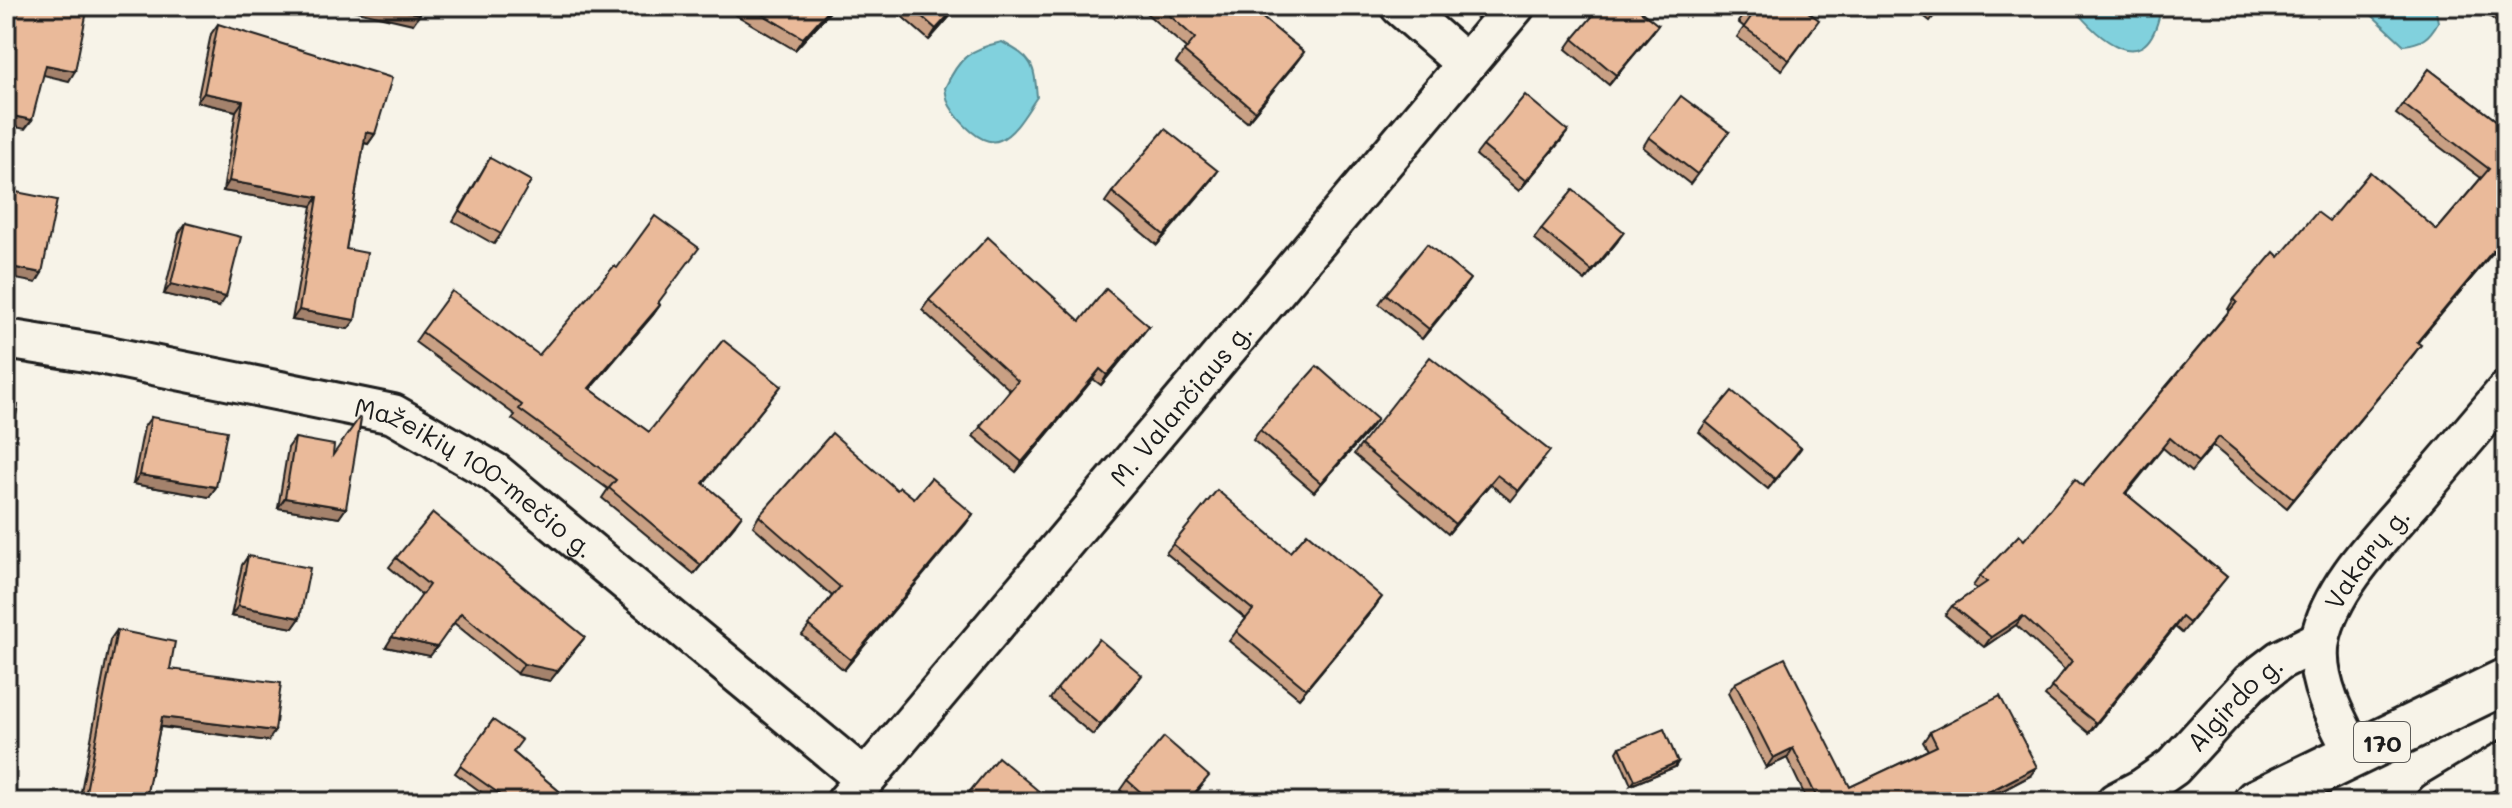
<svg xmlns="http://www.w3.org/2000/svg" width="2512" height="808" font-family="Mali,sans-serif">
<style>
.water{fill:#81d1dd;stroke:#598990;stroke-width:2}
.lines{fill:none;stroke-linecap:round;stroke-linejoin:round}
.street-casing{stroke:#1c1c1c;stroke-width:44}
.primary-casing{stroke:#1c1c1c;stroke-width:50}
.street{stroke:#f7f3e8;stroke-width:38}
.primary{stroke:#f7f3e8;stroke-width:44}
.wall{fill:#c9a084;stroke:#1c1c1c;stroke-width:2}
.shaded-wall{fill:#a4826c;stroke:#1c1c1c;stroke-width:2}
.building{fill:#eaba9a;stroke:#1c1c1c;stroke-width:2}
.labels{text-anchor:middle;dominant-baseline:central;stroke-width:6;stroke-linejoin:round;paint-order:stroke}
.shield{fill:#f7f3e8;stroke:#5e5c59;stroke-width:2}
.shield-label{font-size:24px;font-weight:bold;fill:#1c1c1c}
.street-label{font-size:26px;fill:#1c1c1c;stroke:#f7f3e8}
</style>
<rect width="100%" height="100%" fill="#f7f3e8"/>
<filter id="ink" filterUnits="userSpaceOnUse"><feTurbulence type="fractalNoise" baseFrequency=".0125" numOctaves="2"/><feDisplacementMap in="SourceGraphic" scale="16" xChannelSelector="R" yChannelSelector="G"/><feConvolveMatrix kernelMatrix="1 2 1 2 8 2 1 2 1" color-interpolation-filters="sRGB"/></filter>
<g filter="url(#ink)">
<!-- water -->
<g class="water">
<path d="M2072 6H2153L2159 17C2143 81 2096 36 2072 6Z"/>
<path d="M2362 6H2435L2438 22C2429 38 2422 43 2404 45Z"/>
<path d="M1002 42C1033 59 1034 63 1037 97 1027 111 1016 133 1000 140 982 148 958 120 950 106 947 101 946 94 945 88 959 58 969 49 1002 42Z"/>
</g>
<g class="lines">
<defs>
<g id="street">
<polyline points="1400,6 1466,64"/>
<path id="s1" d="M6 339 99 354 393 414 494 472 865 779"/>
<path id="s2" d="M2355 755C2337 722 2313 678 2320 640 2330 588 2381 537 2415 498 2445 463 2476 427 2506 391"/>
<path id="s3" d="M846 802 1515 6"/>
<path id="s4" d="M2116 802 2143 788 2173 767 2250 683 2280 660 2320 640"/>
<polyline points="2436,802 2506,760"/>
</g>
<polyline id="primary" points="2256,802 2506,681"/>
</defs>
<!-- street casing -->
<use href="#street" class="street-casing"/>
<!-- primary casing -->
<use href="#primary" class="primary-casing"/>
<!-- street -->
<use href="#street" class="street"/>
<!-- primary -->
<use href="#primary" class="primary"/>
</g>
<!-- wall -->
<g class="wall">
<polygon points="721,6 835,6 795,50"/>
<polygon points="890,6 959,6 929,40"/>
<polygon points="1138,6 1248,6 1304,52 1247,122 1176,63 1186,48"/>
<polygon points="1750,6 1812,30 1782,70 1737,37 1744,27 1738,22"/>
<polygon points="1911,6 1942,6 1930,21"/>
<polygon points="2476,6 2506,6 2506,29"/>
<polygon points="218,24 375,134 368,144 364,143 346,249 355,320 348,329 292,320 312,206 223,191 236,111 197,102 211,34"/>
<polygon points="1658,25 1609,85 1566,49 1573,39"/>
<polygon points="2429,69 2506,128 2506,237 2418,342 2414,354 2287,508 2213,446 2191,472 2163,448 2126,494 2227,577 2182,633 2175,627 2089,733 2045,696 2065,670 2016,625 1984,647 1945,615 1952,606 1977,589 1973,586 1980,576 2024,540 2083,486 2230,310 2228,309 2234,299 2279,257 2329,221 2437,230 2481,178 2396,114"/>
<polygon points="1568,131 1519,191 1476,155 1483,146"/>
<polygon points="1729,132 1690,184 1643,147 1649,137"/>
<polygon points="490,158 501,234 494,244 453,221"/>
<polygon points="1211,181 1157,245 1105,202 1112,192"/>
<polygon points="186,223 219,307 164,294 179,233"/>
<polygon points="1541,229 1617,242 1585,281 1534,239"/>
<polygon points="1463,289 1422,339 1379,304 1386,294"/>
<polygon points="929,300 1080,321 1149,326 1101,385 1093,379 1016,472 973,436 1010,390 922,310"/>
<polygon points="659,303 660,305 653,315 590,389 649,432 781,386 704,483 735,525 694,574 602,498 608,489 512,419 515,415 415,342 422,332 539,355"/>
<polygon points="151,417 216,487 209,497 133,484 144,427"/>
<polygon points="1706,422 1801,448 1768,489 1699,432"/>
<polygon points="1370,429 1314,492 1253,440 1260,430"/>
<polygon points="295,438 333,455 346,508 339,518 278,508 288,448"/>
<polygon points="1361,445 1543,461 1511,501 1490,484 1448,534 1354,454"/>
<polygon points="897,490 914,498 973,514 844,670 802,635 832,596 753,526 759,516"/>
<polygon points="1173,544 1290,552 1375,607 1299,698 1229,641 1246,619 1166,553"/>
<polygon points="248,556 300,618 293,628 231,616 242,565"/>
<polygon points="396,558 585,637 550,681 517,674 454,623 430,656 386,647 422,595 389,567"/>
<polygon points="117,630 268,741 160,727 147,792 193,802 79,802 110,640"/>
<polygon points="1735,683 1850,787 1928,750 1923,742 1930,732 2030,776 1981,802 1808,802 1787,758 1766,768 1728,693"/>
<polygon points="1135,685 1093,735 1050,699 1057,689"/>
<polygon points="493,720 513,752 572,802 495,802 455,773"/>
<polygon points="1620,747 1678,762 1675,767 1631,785 1617,752"/>
<polygon points="1127,780 1202,786 1188,802 1134,802 1120,790"/>
</g>
<!-- shaded-wall -->
<g class="shaded-wall">
<polygon points="335,6 384,6 420,14 413,24"/>
<polygon points="832,6 835,6 795,50 803,38"/>
<polygon points="957,6 959,6 929,40 936,29"/>
<polygon points="1658,25 1651,35 1609,85 1616,75"/>
<polygon points="1304,52 1296,63 1247,122 1255,111"/>
<polygon points="46,65 75,71 69,81 39,74"/>
<polygon points="204,93 243,101 236,111 197,102"/>
<polygon points="8,115 32,120 25,129 6,125"/>
<polygon points="1568,131 1561,141 1519,191 1526,181"/>
<polygon points="366,132 375,134 368,144 359,141"/>
<polygon points="1218,171 1211,181 1157,245 1164,235"/>
<polygon points="229,181 318,197 312,206 223,191"/>
<polygon points="1624,232 1617,242 1585,281 1592,271"/>
<polygon points="2506,235 2506,237 2410,351 2417,342"/>
<polygon points="6,266 42,273 36,283 6,277"/>
<polygon points="1470,279 1463,289 1422,339 1429,329"/>
<polygon points="171,284 226,297 219,307 164,294"/>
<polygon points="660,305 653,315 582,398 589,388"/>
<polygon points="299,310 355,320 348,329 292,320"/>
<polygon points="1149,326 1142,335 1101,385 1107,375"/>
<polygon points="2421,345 2414,354 2287,508 2294,499"/>
<polygon points="1100,369 1093,379 1016,472 1022,462"/>
<polygon points="1377,419 1370,429 1314,492 1321,483"/>
<polygon points="1801,448 1794,458 1768,489 1775,479"/>
<polygon points="140,475 216,487 209,497 133,484"/>
<polygon points="1497,475 1490,484 1448,534 1455,524"/>
<polygon points="285,498 346,508 339,518 278,508"/>
<polygon points="973,514 966,524 844,670 851,660"/>
<polygon points="742,515 735,525 694,574 701,565"/>
<polygon points="1382,597 1375,607 1299,698 1306,689"/>
<polygon points="238,606 300,618 293,628 231,616"/>
<polygon points="2023,616 2016,625 1984,647 1991,637"/>
<polygon points="2182,617 2175,627 2089,733 2096,723"/>
<polygon points="392,637 437,647 430,656 386,647"/>
<polygon points="585,637 550,681 517,674 524,664"/>
<polygon points="1142,675 1135,685 1093,735 1100,725"/>
<polygon points="162,717 275,731 268,741 156,726"/>
<polygon points="1793,748 1787,758 1766,768 1773,758"/>
<polygon points="1678,762 1675,767 1631,785 1635,780"/>
<polygon points="2037,767 2030,776 1981,802 1969,802"/>
<polygon points="1964,795 1958,802 1948,802"/>
</g>
<!-- building -->
<g class="building">
<polygon points="6,6 88,6 75,71 46,65 32,120 8,115 6,123"/>
<polygon points="384,6 421,6 420,14"/>
<polygon points="748,6 832,6 803,38"/>
<polygon points="910,6 957,6 936,29"/>
<polygon points="1159,6 1248,6 1304,52 1255,111 1184,52 1195,38"/>
<polygon points="1601,6 1634,6 1658,25 1616,75 1573,39"/>
<polygon points="1750,6 1800,6 1819,20 1789,60 1744,27 1751,17 1745,12"/>
<polygon points="1930,6 1942,6 1937,12"/>
<polygon points="2495,6 2506,6 2506,14"/>
<polygon points="218,24 392,78 375,134 366,132 346,249 367,253 355,320 299,310 318,197 229,181 243,101 204,93"/>
<polygon points="2429,69 2506,128 2506,235 2417,342 2421,345 2294,499 2219,437 2198,462 2170,438 2125,493 2227,577 2189,623 2182,617 2096,723 2051,687 2072,661 2023,616 1991,637 1952,606 1987,582 1980,576 2019,535 2024,540 2075,479 2083,486 2237,302 2234,299 2274,252 2279,257 2317,212 2329,221 2370,172 2437,230 2489,169 2403,104"/>
<polygon points="1525,95 1568,131 1526,181 1483,146"/>
<polygon points="1681,96 1729,132 1697,174 1649,137"/>
<polygon points="1165,129 1218,171 1164,235 1112,192"/>
<polygon points="490,158 531,181 501,234 460,211"/>
<polygon points="6,190 57,200 42,273 6,266"/>
<polygon points="1573,190 1624,232 1592,271 1541,229"/>
<polygon points="655,216 699,248 658,303 660,305 589,388 649,432 723,340 781,386 703,483 742,515 701,565 609,488 616,480 519,409 522,405 422,332 452,291 539,355 614,266 617,268"/>
<polygon points="186,223 241,237 226,297 171,284"/>
<polygon points="988,237 1080,321 1106,289 1149,326 1107,375 1100,369 1022,462 980,426 1018,381 929,300"/>
<polygon points="1427,244 1470,279 1429,329 1386,294"/>
<polygon points="1430,357 1550,451 1518,491 1497,475 1455,524 1361,445"/>
<polygon points="1317,366 1377,419 1321,483 1260,430"/>
<polygon points="1732,391 1801,448 1775,479 1706,422"/>
<polygon points="6,403 18,405 6,469"/>
<polygon points="151,417 227,431 216,487 140,475"/>
<polygon points="359,418 361,419 346,508 285,498 295,438 334,445 333,455"/>
<polygon points="832,433 897,490 900,487 914,498 931,478 973,514 851,660 808,625 840,587 759,516"/>
<polygon points="1217,490 1290,552 1307,533 1382,597 1306,689 1236,631 1253,610 1173,544"/>
<polygon points="433,513 585,637 557,671 524,664 461,613 437,647 392,637 429,585 396,558"/>
<polygon points="248,556 310,568 300,618 238,606"/>
<polygon points="117,630 175,642 170,669 281,683 275,731 162,717 147,792 193,802 84,802"/>
<polygon points="1099,639 1142,675 1100,725 1057,689"/>
<polygon points="1785,658 1850,787 1937,746 1930,732 2000,696 2037,767 1969,802 1967,802 1964,795 1948,802 1819,802 1793,748 1773,758 1735,683"/>
<polygon points="493,720 522,740 513,752 572,802 511,802 460,766"/>
<polygon points="1664,729 1678,762 1635,780 1620,747"/>
<polygon points="1164,737 1209,776 1187,802 1152,802 1127,780"/>
<polygon points="998,757 1041,793 1033,802 961,802"/>
<polygon points="1557,793 1561,802 1537,802"/>
</g>
</g>
<g class="labels">
<!-- shield labels -->
<rect class="shield" x="2354" y="722" width="56" height="40" rx="6"/>
<g class="shield-label">
<text x="2382" y="742">170</text>
</g>
<!-- street labels -->
<g class="street-label">
<text stroke="none"><textPath href="#s3" startOffset="520">M. Valančiaus g.</textPath></text>
<text stroke="none"><textPath href="#s1" startOffset="496">Mažeikių 100-mečio g.</textPath></text>
<text stroke="none"><textPath href="#s2" startOffset="218">Vakarų g.</textPath></text>
<text stroke="none"><textPath href="#s4" startOffset="156">Algirdo g.</textPath></text>
</g>
</g>
<!-- margin -->
<rect width="2512" height="808" fill="none" stroke="#f7f3e8" stroke-width="32"/>
<rect x="16" y="16" width="2480" height="776" fill="none" stroke="#1c1c1c" stroke-width="3" filter="url(#ink)"/>
</svg>
